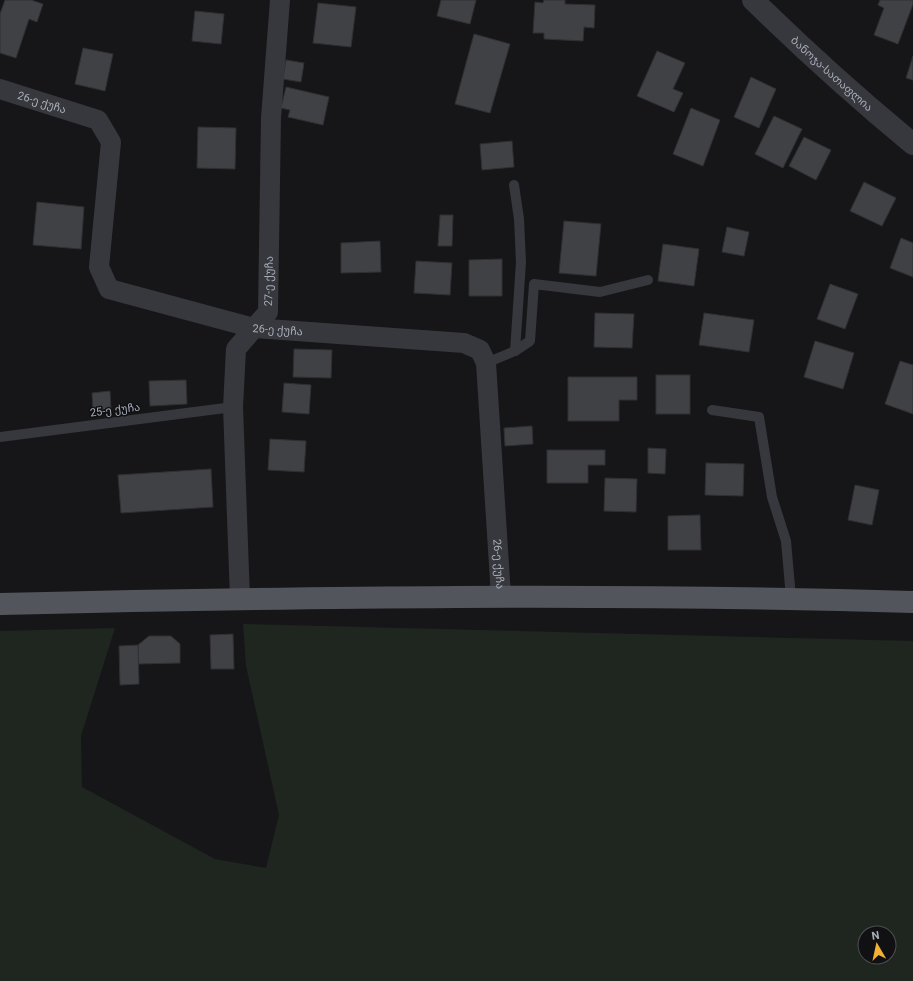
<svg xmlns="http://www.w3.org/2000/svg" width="913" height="981" font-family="Roboto,'Noto Sans Georgian',sans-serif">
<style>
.green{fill:#1e261f;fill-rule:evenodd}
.building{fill:#404145;stroke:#303034}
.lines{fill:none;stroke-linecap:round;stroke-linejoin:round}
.service{stroke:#37383d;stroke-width:10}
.minor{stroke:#37383d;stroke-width:20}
.tertiary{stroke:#37383d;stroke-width:22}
.primary{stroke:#53555c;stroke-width:22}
.labels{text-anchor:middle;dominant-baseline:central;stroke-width:3;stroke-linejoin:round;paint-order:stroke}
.street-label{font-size:11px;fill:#a8adb8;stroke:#111113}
</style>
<rect width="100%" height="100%" fill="#161618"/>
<!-- green -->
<path class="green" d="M243 624 913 641V981H0V631L115 628 81 736 82 787 215 859 266 868 279 815 246 666ZM865 933H889V957H865Z"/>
<!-- building -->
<g class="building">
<polygon points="5,0 31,0 43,4 37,22 29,19 16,58 0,53 0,14"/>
<polygon points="441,0 476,0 470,24 437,16"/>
<polygon points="544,0 565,0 565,4 595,5 594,28 584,27 583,41 544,39 544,33 533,33 535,2 543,3"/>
<polygon points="880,0 913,0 913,4 898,44 874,35 884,8 878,5"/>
<polygon points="318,3 356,7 351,47 313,43"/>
<polygon points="195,11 224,14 221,44 192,41"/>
<polygon points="474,34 510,44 490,113 455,104"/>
<polygon points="83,48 113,54 105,91 75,84"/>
<polygon points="657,51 685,63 673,89 683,93 674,112 637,96"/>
<polygon points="913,56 913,80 906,78"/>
<polygon points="286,60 304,63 301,82 283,79"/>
<polygon points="751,77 776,89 759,128 734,117"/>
<polygon points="286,87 329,97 323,125 288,117 290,110 281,108"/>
<polygon points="691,108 720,120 703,166 673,154"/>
<polygon points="774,116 802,129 783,168 755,154"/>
<polygon points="198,127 236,128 235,169 197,168"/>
<polygon points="804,137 831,150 816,180 789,166"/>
<polygon points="512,141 514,167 482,170 480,144"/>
<polygon points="864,182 896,198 882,226 850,211"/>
<polygon points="37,202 84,207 81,249 33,245"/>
<polygon points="440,215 453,215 452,246 438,246"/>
<polygon points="564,221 601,224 596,276 559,273"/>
<polygon points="727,227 749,232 744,256 722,252"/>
<polygon points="901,238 913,243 913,277 890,268"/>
<polygon points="380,241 381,272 341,273 341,243"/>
<polygon points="663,244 699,249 694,286 658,281"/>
<polygon points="502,259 502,296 469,296 469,260"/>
<polygon points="416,261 452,263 450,295 414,293"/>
<polygon points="830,284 858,294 845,329 817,319"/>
<polygon points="595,313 634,314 632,348 594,347"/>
<polygon points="704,313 754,320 749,352 699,345"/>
<polygon points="815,341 854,353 843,389 804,377"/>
<polygon points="294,349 332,350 331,378 293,377"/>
<polygon points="900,361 913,365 913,414 885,404"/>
<rect x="656" y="375" width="34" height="39"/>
<polygon points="568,377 637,377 637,400 619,400 619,421 568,421"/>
<polygon points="186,380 187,404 150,406 149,381"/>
<polygon points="284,383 311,385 309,414 282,412"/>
<polygon points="110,391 111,409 93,411 92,393"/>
<polygon points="532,426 533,444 505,446 504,428"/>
<polygon points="270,439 306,441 304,472 268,470"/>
<polygon points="648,448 666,449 665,474 648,473"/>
<polygon points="547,450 605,450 605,465 588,465 588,483 547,483"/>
<polygon points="706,463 744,464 743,496 705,495"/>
<polygon points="211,469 213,507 121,513 118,475"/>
<polygon points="605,478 637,479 636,512 604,511"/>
<polygon points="855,485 879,490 872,525 848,520"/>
<polygon points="700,515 701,550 668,550 668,516"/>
<polygon points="233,634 234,669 211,669 210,635"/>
<polygon points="149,636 171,636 180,644 180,663 138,664 138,645"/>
<polygon points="138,645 139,684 120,685 119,646"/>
</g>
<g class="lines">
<!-- service -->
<g class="service">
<polyline points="514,185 519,219 521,262 515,351"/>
<polyline points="486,363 515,351 530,341 534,284 600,292 648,280"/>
<polyline points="712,410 759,417 772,497 786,541 791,598"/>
<polyline points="0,437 233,407"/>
</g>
<!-- minor -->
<g class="minor">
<path id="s1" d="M0 89 98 120 111 142 99 267 109 289 254 328 464 343 480 350 486 363 501 596"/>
<path id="s2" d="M240 599 233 407 236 349 268 312 271 118 280 0"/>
</g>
<!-- tertiary -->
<path class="tertiary" id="s3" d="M753 0C804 50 857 98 913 144"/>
<!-- primary -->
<path class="primary" d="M0 604C304 597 609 593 913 602"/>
</g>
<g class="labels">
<!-- street labels -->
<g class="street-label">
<text stroke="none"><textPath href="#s3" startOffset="108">ბანოჯა-სათაფლია</textPath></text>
<text stroke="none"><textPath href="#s1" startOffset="44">26-ე ქუჩა</textPath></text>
<text stroke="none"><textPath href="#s2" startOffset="330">27-ე ქუჩა</textPath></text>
<text stroke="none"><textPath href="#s1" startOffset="452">26-ე ქუჩა</textPath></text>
<text transform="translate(115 410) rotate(-7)">25-ე ქუჩა</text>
<text stroke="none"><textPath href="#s1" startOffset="872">26-ე ქუჩა</textPath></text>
</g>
</g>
<!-- north arrow -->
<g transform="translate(877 945) rotate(351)"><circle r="19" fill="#111113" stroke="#4d4f55"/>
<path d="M0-3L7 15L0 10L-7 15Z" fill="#f2b134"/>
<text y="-6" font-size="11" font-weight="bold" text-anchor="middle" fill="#a8adb8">N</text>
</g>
</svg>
